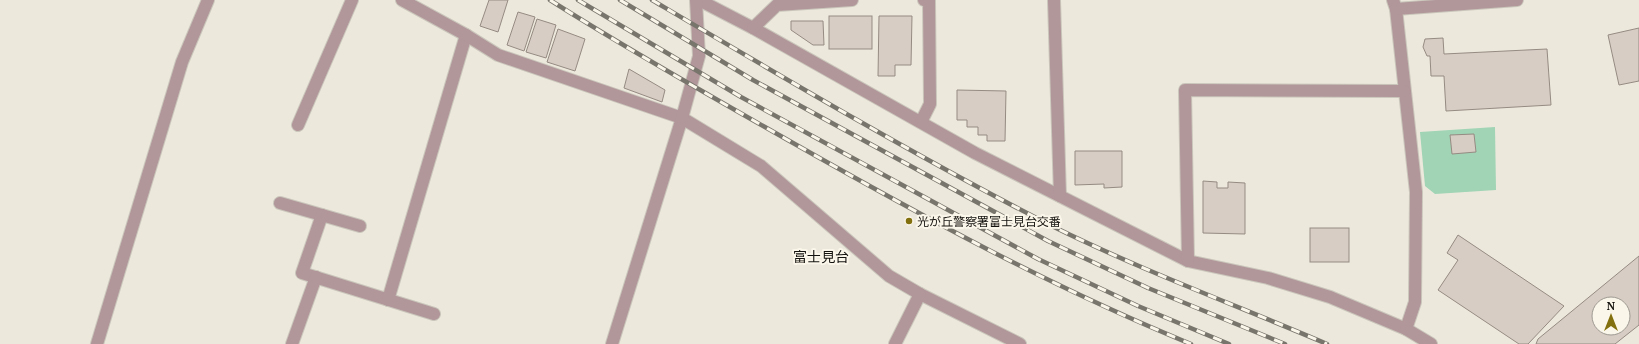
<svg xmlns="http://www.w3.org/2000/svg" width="1639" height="344" font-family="'PT Serif','Noto Sans JP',serif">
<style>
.green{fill:#a0d4b4}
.building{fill:#d8cdc5;stroke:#958b83;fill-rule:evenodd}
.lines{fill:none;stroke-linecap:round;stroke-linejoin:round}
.lane-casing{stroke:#cac6bb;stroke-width:14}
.street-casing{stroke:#cac6bb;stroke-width:14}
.lane{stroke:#b1969a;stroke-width:12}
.street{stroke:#b1969a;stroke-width:12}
.rail-casing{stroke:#78756d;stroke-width:4.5}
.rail{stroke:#fbf6ea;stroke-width:3;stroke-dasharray:9;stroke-linecap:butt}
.poi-dot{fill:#826f0d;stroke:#fbf6ea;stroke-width:1.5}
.labels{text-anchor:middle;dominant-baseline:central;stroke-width:4;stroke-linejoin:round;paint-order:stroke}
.poi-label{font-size:12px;fill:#13110d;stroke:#fbf6ea;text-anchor:start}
.quarter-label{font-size:14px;fill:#13110d;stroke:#fbf6ea}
</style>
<rect width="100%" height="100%" fill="#ede8dc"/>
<!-- green -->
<polygon class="green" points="1495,127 1496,190 1435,194 1425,186 1420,132"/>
<!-- building -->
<g class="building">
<polygon points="489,0 508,0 498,32 480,26"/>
<polygon points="518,12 535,17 524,51 507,45"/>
<rect x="829" y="16" width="43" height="33"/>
<polygon points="879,16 912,16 911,65 895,65 895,76 878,76"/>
<polygon points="537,19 556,25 546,58 526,52"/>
<polygon points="791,21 823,21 824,45 813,45 791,30"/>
<polygon points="1639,28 1639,81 1619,85 1608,35"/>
<polygon points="558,29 585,39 575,71 547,62"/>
<polygon points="1443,38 1444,54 1547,49 1551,105 1446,111 1444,76 1431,76 1430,56 1427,56 1423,47 1425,39"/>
<polygon points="629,69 665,90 662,102 624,88"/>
<polygon points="957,90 1006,91 1005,141 987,141 987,135 978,135 978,127 967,127 967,120 957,120"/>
<polygon points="1474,134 1476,152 1452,154 1450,135"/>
<polygon points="1075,151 1122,151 1122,187 1104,188 1104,184 1075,185"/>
<polygon points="1203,181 1217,182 1217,188 1228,188 1228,182 1245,183 1245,234 1203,233"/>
<rect x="1310" y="228" width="39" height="34"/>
<polygon points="1458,235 1564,306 1528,344 1519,344 1438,290 1458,260 1447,253"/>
<path d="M1639 256V325L1615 344H1536L1538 339ZM1599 304H1623V328H1599Z"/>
</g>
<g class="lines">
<defs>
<g id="lane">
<polyline points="298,125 352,0"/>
<polyline points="280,203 360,226"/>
<polyline points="322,215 302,273 434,314"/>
<polyline points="388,300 466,35"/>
<polyline points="292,344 316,277"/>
</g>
<g id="street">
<polyline points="402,0 466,35 498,55 682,118 761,166 889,276 920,294 1020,344"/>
<polyline points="699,0 753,28 975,153 1188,261 1268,278 1330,297 1406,329 1431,344"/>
<polyline points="1054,0 1060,196"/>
<polyline points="1393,0 1396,9 1416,192 1415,302 1406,329"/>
<polyline points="1396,9 1517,0"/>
<polyline points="753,28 777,5 852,0"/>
<polyline points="921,122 930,104 929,1 924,0"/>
<polyline points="1188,261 1185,90 1404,91"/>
<polyline points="97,344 182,62 208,0"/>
<polyline points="612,344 682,118 699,56 696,0"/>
<polyline points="895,344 920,294"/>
</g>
</defs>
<!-- lane casing -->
<use href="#lane" class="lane-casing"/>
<!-- street casing -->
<use href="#street" class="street-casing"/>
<!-- lane -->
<use href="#lane" class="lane"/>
<!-- street -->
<use href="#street" class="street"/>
<defs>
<g id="rail">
<path d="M550 0C627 49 707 94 786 139 918 214 1051 287 1191 344"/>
<polyline points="578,0 741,97 1038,259 1138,306 1229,344"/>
<polyline points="620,0 753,80 1048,241 1148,288 1285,344"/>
<path d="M652 0C784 78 917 157 1054 227 1143 271 1236 305 1327 344"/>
</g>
</defs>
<!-- rail casing -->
<use href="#rail" class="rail-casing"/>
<!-- rail -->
<use href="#rail" class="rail"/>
</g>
<!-- markers -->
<circle class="poi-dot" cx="909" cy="221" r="4"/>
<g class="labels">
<!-- poi labels -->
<g class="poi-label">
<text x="917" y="221">光が丘警察署富士見台交番</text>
</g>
<!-- quarter labels -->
<g class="quarter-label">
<text x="821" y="256">富士見台</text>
</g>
</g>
<!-- north arrow -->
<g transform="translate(1611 316)"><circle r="19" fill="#fbf6ea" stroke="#9e9a92"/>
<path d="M0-3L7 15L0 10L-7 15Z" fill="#826f0d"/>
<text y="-6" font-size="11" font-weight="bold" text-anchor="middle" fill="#13110d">N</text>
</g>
</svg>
